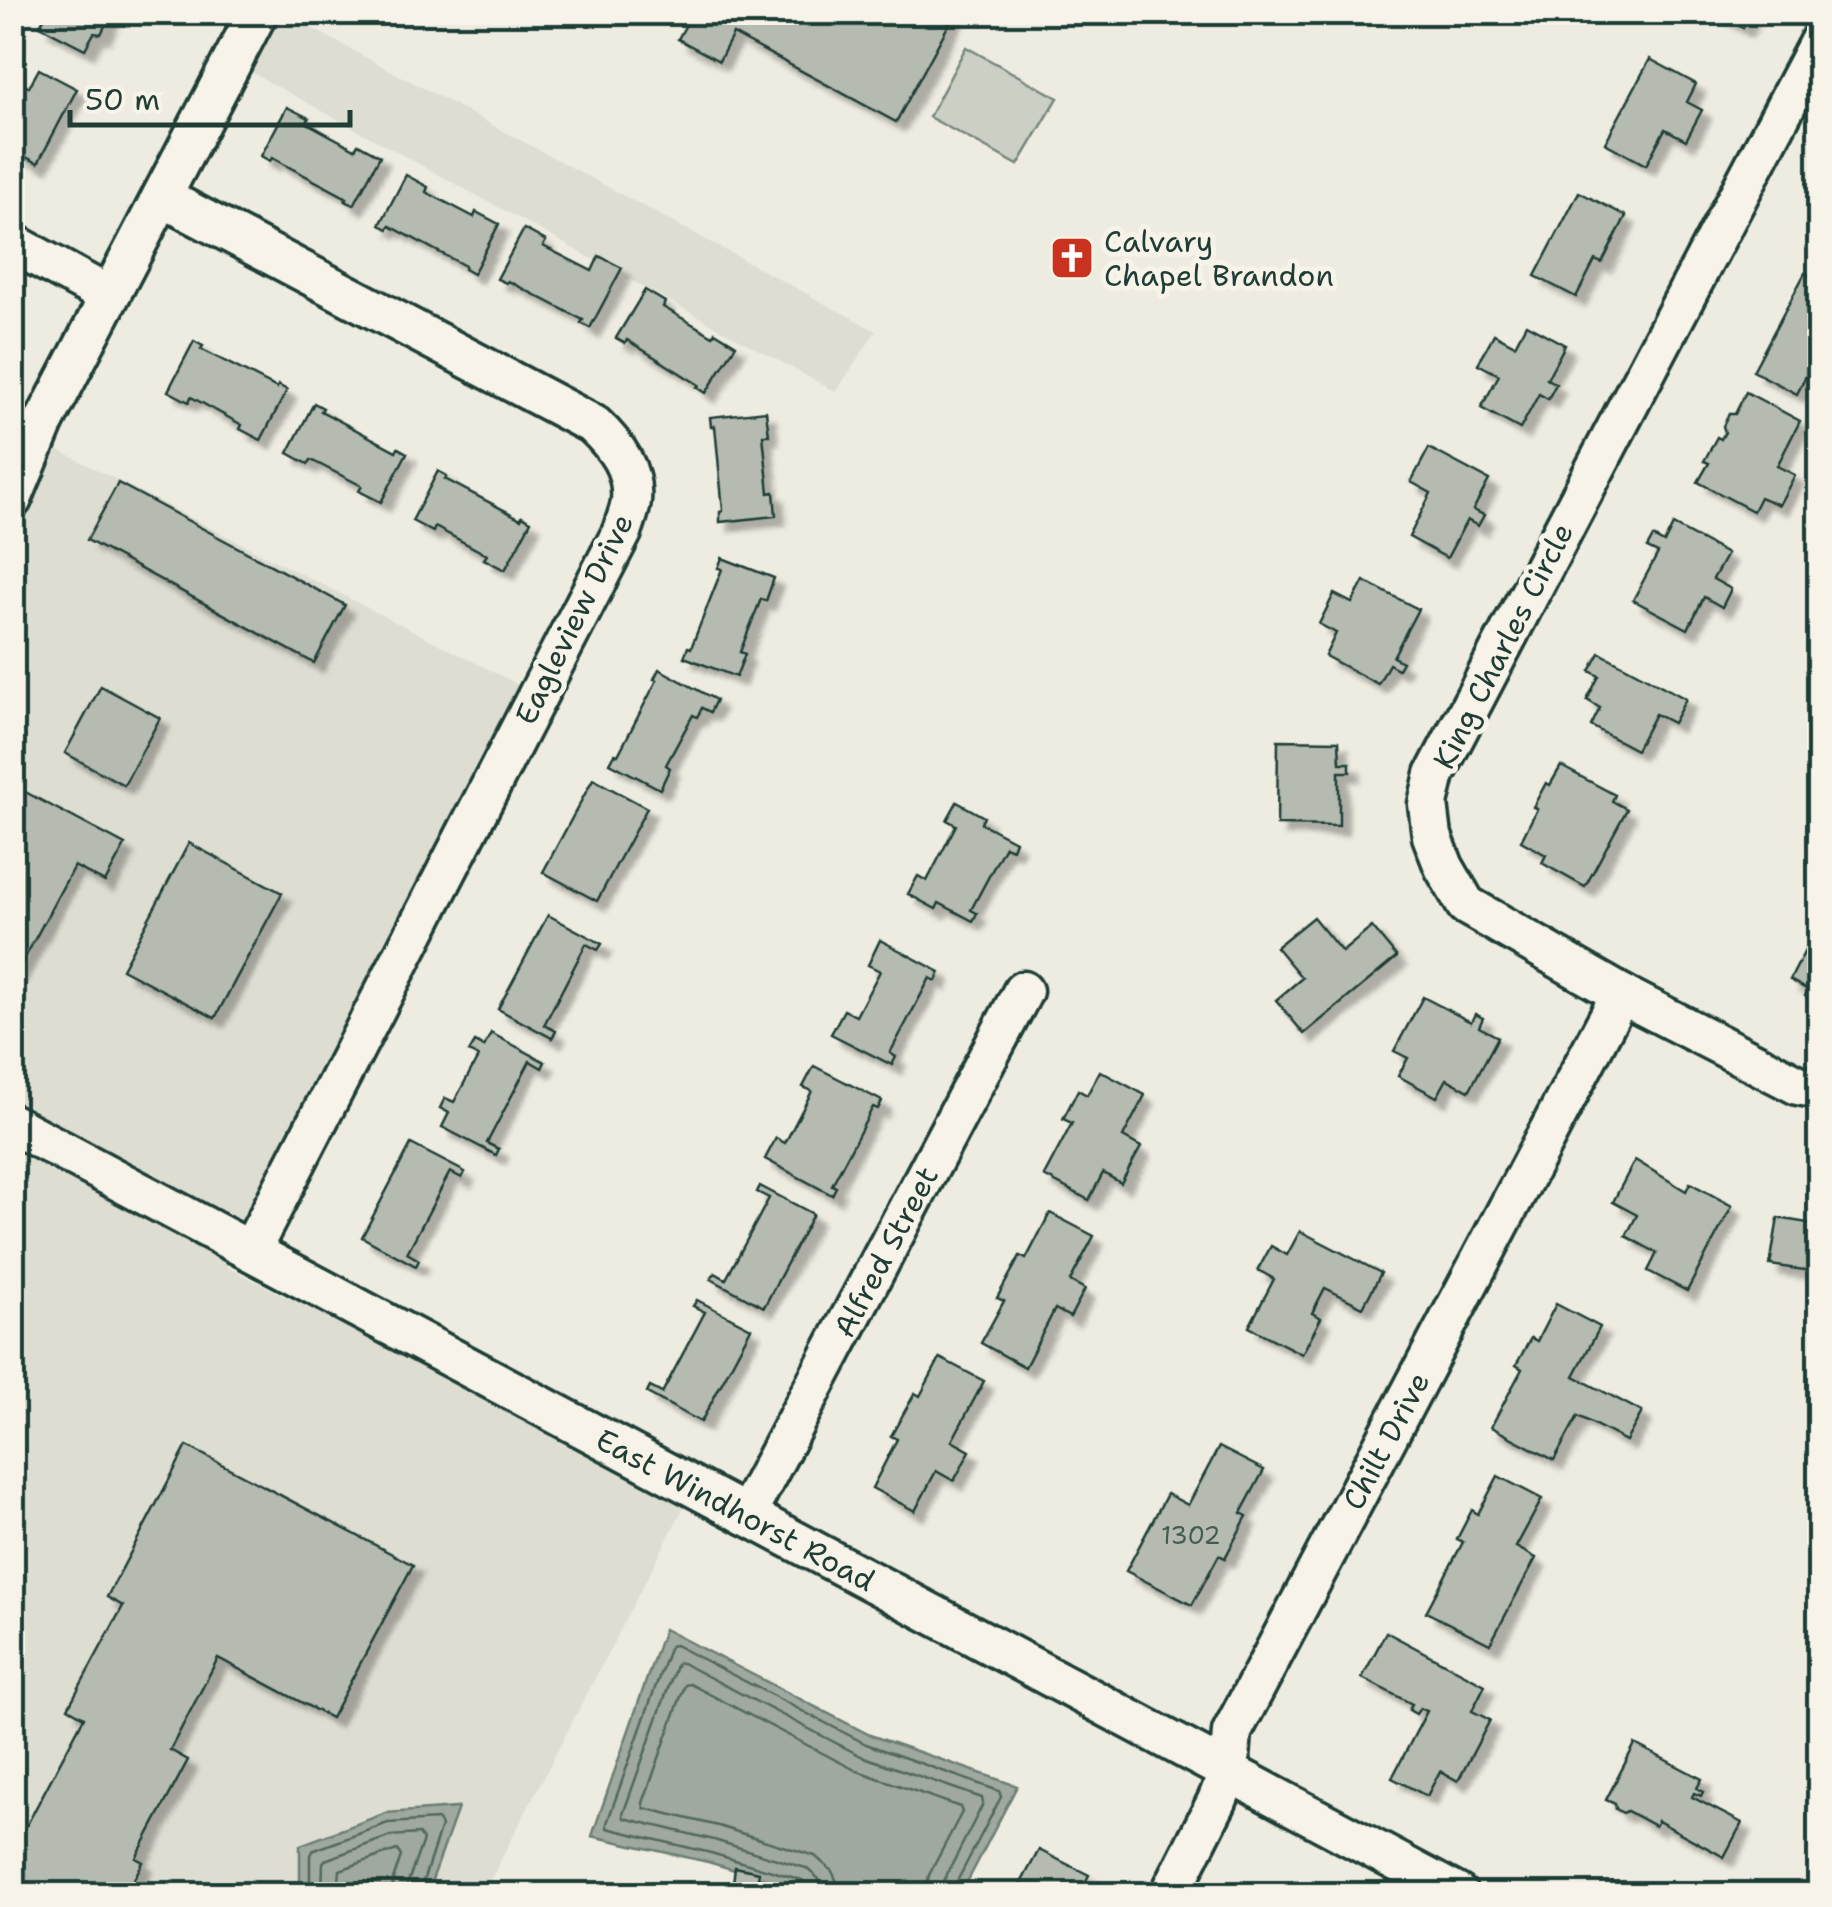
<svg xmlns="http://www.w3.org/2000/svg" width="1832" height="1907" font-family="'Shantell Sans',sans-serif">
<style>
.built{fill:#ddddd2}
.green{fill:#cccfc4;stroke:#76867c;stroke-width:2.5}
.water{fill:#9fa99f;stroke:#6c7e74;stroke-width:2.5}
.lines{fill:none;stroke-linecap:round;stroke-linejoin:round}
.shore{stroke:#52685f;stroke-width:2.5}
.building{fill:#b5bbb0;stroke:#1f3d34;stroke-width:2.5;filter:url(#shadow)}
.minor-casing{stroke:#1f3d34;stroke-width:45}
.minor{stroke:#f7f3e8;stroke-width:38}
.labels{text-anchor:middle;dominant-baseline:central;stroke-width:10;stroke-linejoin:round;paint-order:stroke}
.number-label{font-size:25px;fill:#445c53}
.poi-label{font-size:30px;fill:#1f3d34;stroke:#f7f3e8;text-anchor:start}
.street-label{font-size:30px;fill:#1f3d34;stroke:#f7f3e8}
</style>
<defs>
<filter id="shadow"><feDropShadow dx="9" dy="9" stdDeviation="2.5" flood-color="#0004"/></filter>
</defs>
<rect width="100%" height="100%" fill="#eeece1"/>
<filter id="ink" filterUnits="userSpaceOnUse"><feTurbulence type="fractalNoise" baseFrequency=".01" numOctaves="2"/><feDisplacementMap in="SourceGraphic" scale="20" xChannelSelector="R" yChannelSelector="G"/><feConvolveMatrix kernelMatrix="1 2 1 2 8 2 1 2 1" color-interpolation-filters="sRGB"/></filter>
<g filter="url(#ink)">
<!-- built -->
<g class="built">
<polygon points="280,13 296,13 304,24 876,331 836,392 249,71"/>
<polygon points="54,448 521,686 243,1221 13,1099 12,550"/>
<polygon points="12,1148 229,1263 227,1267 376,1342 684,1507 483,1894 427,1894 457,1809 300,1844 300,1894 13,1894"/>
</g>
<!-- green -->
<polygon class="green" points="966,47 1058,98 1018,165 929,117"/>
<!-- water -->
<g class="water">
<polygon points="664,1629 870,1735 1017,1786 961,1894 815,1894 708,1862 592,1836"/>
<polygon points="458,1808 427,1894 300,1894 300,1845 386,1813"/>
</g>
<g class="lines">
<!-- shore -->
<g class="shore">
<polyline points="310,1894 310,1855 312,1851 388,1823 438,1820 441,1826 419,1894"/>
<polyline points="322,1894 323,1863 325,1860 391,1836 419,1834 423,1840 407,1885 406,1894"/>
<polyline points="338,1894 340,1870 397,1850 401,1856 393,1880 391,1894"/>
<polyline points="810,1894 809,1886 802,1880 711,1853 607,1828 607,1823 670,1646 675,1645 866,1744 999,1791 1001,1797 954,1887 953,1894"/>
<polyline points="823,1894 819,1879 806,1868 714,1840 624,1818 623,1814 677,1663 682,1663 861,1756 982,1798 983,1804 943,1882 941,1894"/>
<polyline points="838,1894 837,1882 832,1871 815,1856 718,1826 644,1808 643,1803 685,1685 690,1684 855,1770 960,1807 962,1812 929,1875 925,1894"/>
</g>
</g>
<!-- building -->
<g class="building">
<polygon points="47,12 107,12 111,14 101,34 94,33 85,49 40,26"/>
<polygon points="693,12 953,12 955,13 896,122 733,34 719,61 678,39"/>
<polygon points="1714,12 1752,12 1743,28"/>
<polygon points="1650,59 1696,84 1687,102 1702,110 1686,140 1665,129 1646,165 1605,143"/>
<polygon points="39,69 77,89 38,163 12,150 12,105 23,84 29,87"/>
<polygon points="287,107 309,118 307,123 355,149 358,144 380,156 354,205 345,201 347,198 272,158 270,161 261,156"/>
<polygon points="406,175 428,187 426,192 474,217 476,212 499,224 473,274 464,269 465,266 390,226 388,229 380,225"/>
<polygon points="1579,192 1626,216 1602,263 1595,260 1576,297 1535,276"/>
<polygon points="524,229 546,241 543,246 592,271 599,256 622,268 590,328 581,323 583,320 508,281 506,283 497,279"/>
<polygon points="1805,273 1820,281 1820,381 1807,374 1797,394 1753,371"/>
<polygon points="645,290 665,302 663,307 713,336 715,332 736,345 706,393 697,387 699,385 627,340 625,343 616,338"/>
<polygon points="1526,324 1565,345 1547,379 1556,384 1548,399 1539,394 1520,429 1481,408 1499,375 1478,364 1494,334 1515,345"/>
<polygon points="194,341 203,346 201,349 277,388 278,385 287,390 261,440 240,429 242,425 191,397 189,402 168,391"/>
<polygon points="1746,392 1800,421 1777,466 1795,475 1779,505 1760,497 1753,511 1698,482 1709,463 1704,461 1717,437 1721,439 1725,432 1723,426 1729,414 1735,414"/>
<polygon points="314,403 323,408 321,411 396,451 398,448 407,453 381,502 359,491 362,486 311,460 308,464 288,453"/>
<polygon points="766,411 769,435 763,435 769,493 774,492 776,516 720,522 720,512 723,511 715,426 711,427 710,417"/>
<polygon points="1429,448 1489,480 1473,510 1484,515 1478,526 1467,520 1447,558 1409,537 1431,493 1411,482"/>
<polygon points="438,471 447,476 445,479 521,519 522,516 531,521 505,570 484,559 487,555 435,527 433,532 412,521"/>
<polygon points="118,483 345,605 314,663 87,540"/>
<polygon points="1673,525 1727,554 1713,579 1731,589 1722,607 1704,597 1688,629 1633,600 1658,553 1647,548 1653,537 1664,543"/>
<polygon points="722,558 774,578 766,601 761,599 740,652 745,654 736,677 684,657 688,647 691,648 722,569 718,568"/>
<polygon points="1364,581 1418,609 1393,657 1402,662 1398,669 1389,664 1378,684 1325,656 1336,633 1319,624 1334,594 1352,603"/>
<polygon points="1600,653 1686,699 1673,723 1655,714 1636,750 1591,726 1600,708 1587,700 1599,676 1590,671"/>
<polygon points="659,669 716,700 710,712 702,708 697,717 693,715 666,765 670,768 660,789 610,763 615,754 618,755 657,680 654,679"/>
<polygon points="101,686 160,718 124,785 65,753"/>
<polygon points="1278,740 1339,741 1340,763 1350,763 1350,772 1339,772 1339,826 1277,825"/>
<polygon points="1561,766 1615,795 1612,801 1627,809 1585,887 1542,863 1546,855 1521,841 1537,809 1533,807 1546,783 1550,785"/>
<polygon points="593,779 647,808 597,901 543,872"/>
<polygon points="14,786 125,845 105,882 74,866 12,982"/>
<polygon points="957,802 984,817 981,823 1015,841 1012,849 1005,846 971,910 977,913 973,921 939,903 936,909 908,894 918,876 927,881 956,825 947,820"/>
<polygon points="189,843 282,893 215,1018 122,969"/>
<polygon points="548,915 602,944 598,950 586,944 544,1025 556,1031 552,1038 498,1009"/>
<polygon points="1313,917 1342,952 1372,927 1397,957 1304,1034 1276,1000 1302,978 1276,947"/>
<polygon points="1814,933 1820,936 1820,1003 1805,996 1808,990 1790,980"/>
<polygon points="880,940 940,972 936,981 930,978 890,1053 896,1057 892,1065 831,1034 844,1010 856,1016 880,971 868,965"/>
<polygon points="1423,997 1471,1022 1475,1014 1483,1018 1479,1027 1498,1037 1469,1091 1447,1079 1437,1097 1398,1076 1408,1058 1394,1051"/>
<polygon points="491,1033 545,1062 542,1068 530,1061 487,1143 499,1149 496,1155 442,1127 449,1113 440,1108 445,1098 454,1102 478,1057 469,1052 475,1042 484,1047"/>
<polygon points="814,1066 882,1101 878,1109 873,1107 832,1185 836,1187 832,1195 765,1159 776,1138 785,1143 812,1091 803,1087"/>
<polygon points="1100,1071 1145,1095 1123,1137 1141,1147 1121,1183 1103,1173 1089,1200 1044,1176 1072,1123 1063,1119 1078,1090 1087,1095"/>
<polygon points="411,1144 465,1172 462,1178 450,1172 407,1253 419,1260 416,1266 362,1237"/>
<polygon points="1635,1160 1686,1191 1690,1183 1732,1206 1687,1291 1648,1271 1657,1253 1626,1236 1637,1215 1613,1202"/>
<polygon points="760,1186 813,1214 764,1307 711,1279 715,1273 726,1279 769,1198 757,1192"/>
<polygon points="1050,1213 1094,1236 1070,1281 1085,1289 1070,1317 1055,1309 1025,1367 981,1343 1004,1301 997,1298 1020,1256 1026,1259"/>
<polygon points="1778,1218 1820,1225 1820,1286 1808,1285 1811,1271 1770,1265"/>
<polygon points="1300,1231 1381,1273 1363,1307 1325,1288 1312,1313 1321,1318 1302,1354 1249,1327 1274,1279 1258,1270 1271,1246 1287,1255"/>
<polygon points="697,1300 751,1328 701,1422 647,1393 650,1387 662,1393 705,1312 693,1306"/>
<polygon points="1556,1304 1600,1327 1574,1376 1642,1412 1626,1441 1578,1416 1554,1460 1491,1427 1522,1369 1516,1365 1531,1338 1537,1341"/>
<polygon points="940,1358 984,1381 952,1441 970,1451 954,1481 936,1471 915,1511 872,1488 897,1439 891,1436 915,1393 920,1396"/>
<polygon points="187,1446 413,1565 331,1718 218,1658 170,1750 188,1760 136,1858 143,1862 126,1894 12,1894 12,1853 84,1717 68,1708 123,1606 107,1597"/>
<polygon points="1219,1447 1264,1470 1241,1513 1247,1516 1225,1558 1219,1555 1192,1605 1126,1571 1167,1494 1188,1505"/>
<polygon points="1498,1476 1542,1499 1516,1547 1536,1558 1490,1644 1426,1612 1463,1542 1457,1539 1472,1510 1478,1514"/>
<polygon points="1386,1632 1485,1685 1472,1711 1490,1720 1458,1781 1440,1771 1427,1796 1392,1778 1427,1711 1420,1708 1416,1714 1409,1710 1412,1704 1362,1678"/>
<polygon points="1635,1744 1702,1779 1697,1788 1703,1792 1701,1796 1694,1793 1692,1797 1742,1823 1724,1857 1658,1821 1655,1826 1627,1811 1623,1813 1616,1809 1615,1804 1606,1800"/>
<polygon points="1039,1850 1089,1875 1079,1894 1015,1894"/>
<polygon points="735,1867 759,1872 755,1894 700,1894 701,1886 732,1891"/>
</g>
<g class="lines">
<defs>
<g id="minor">
<polyline points="1820,40 1435,774 1428,804 1432,836 1444,867 1466,905 1621,994 1798,1085 1820,1089"/>
<path d="M162 197 594 425C616 446 634 469 631 501 630 511 625 522 622 532L251 1250"/>
<polyline points="12,243 109,296"/>
<polyline points="12,499 44,422 258,12"/>
<path id="s1" d="M12 1124 1458 1894"/>
<path id="s2" d="M746 1515 1023 991"/>
<path id="s3" d="M1170 1894 1217 1801 1229 1771 1232 1732 1621 994"/>
</g>
</defs>
<!-- minor casing -->
<use href="#minor" class="minor-casing"/>
<!-- minor -->
<use href="#minor" class="minor"/>
</g>
</g>
<!-- icons -->
<defs>
<symbol id="church-square" viewBox="-11 -11 22 22"><rect x="-9" y="-9" width="18" height="18" rx="4" fill="#c8321e" stroke="#f7f3e8"/><path d="M-1.2-6h2.4v3.5h3.3v2.4h-3.3V6h-2.4V-.1h-3.3v-2.4h3.3Z" fill="#fff"/></symbol>
</defs>
<g fill-rule="evenodd">
<use href="#church-square" x="1047" y="233" width="50" height="50"/>
</g>
<g class="labels">
<!-- number labels -->
<g class="number-label">
<text x="1191" y="1535">1302</text>
</g>
<!-- poi labels -->
<g class="poi-label">
<text x="1104" y="241">Calvary<tspan x="1104" dy="34">Chapel Brandon</tspan></text>
</g>
<!-- street labels -->
<g class="street-label">
<text transform="translate(574 619) rotate(-64)">Eagleview Drive</text>
<text transform="translate(1503 646) rotate(-63)">King Charles Circle</text>
<text stroke="none"><textPath href="#s2" startOffset="298">Alfred Street</textPath></text>
<text stroke="none"><textPath href="#s3" startOffset="505">Chilt Drive</textPath></text>
<text stroke="none"><textPath href="#s1" startOffset="820">East Windhorst Road</textPath></text>
</g>
</g>
<!-- margin -->
<rect width="1832" height="1907" fill="none" stroke="#f7f3e8" stroke-width="50"/>
<rect x="25" y="25" width="1782" height="1857" fill="none" stroke="#1f3d34" stroke-width="4" filter="url(#ink)"/>
<!-- scale -->
<path d="M70 110v15h280v-15" fill="none" stroke="#1f3d34" stroke-width="5"/>
<text x="85" y="110" font-size="30" fill="#1f3d34" stroke="#f7f3e8" stroke-width="8" paint-order="stroke">50 m</text>
</svg>
